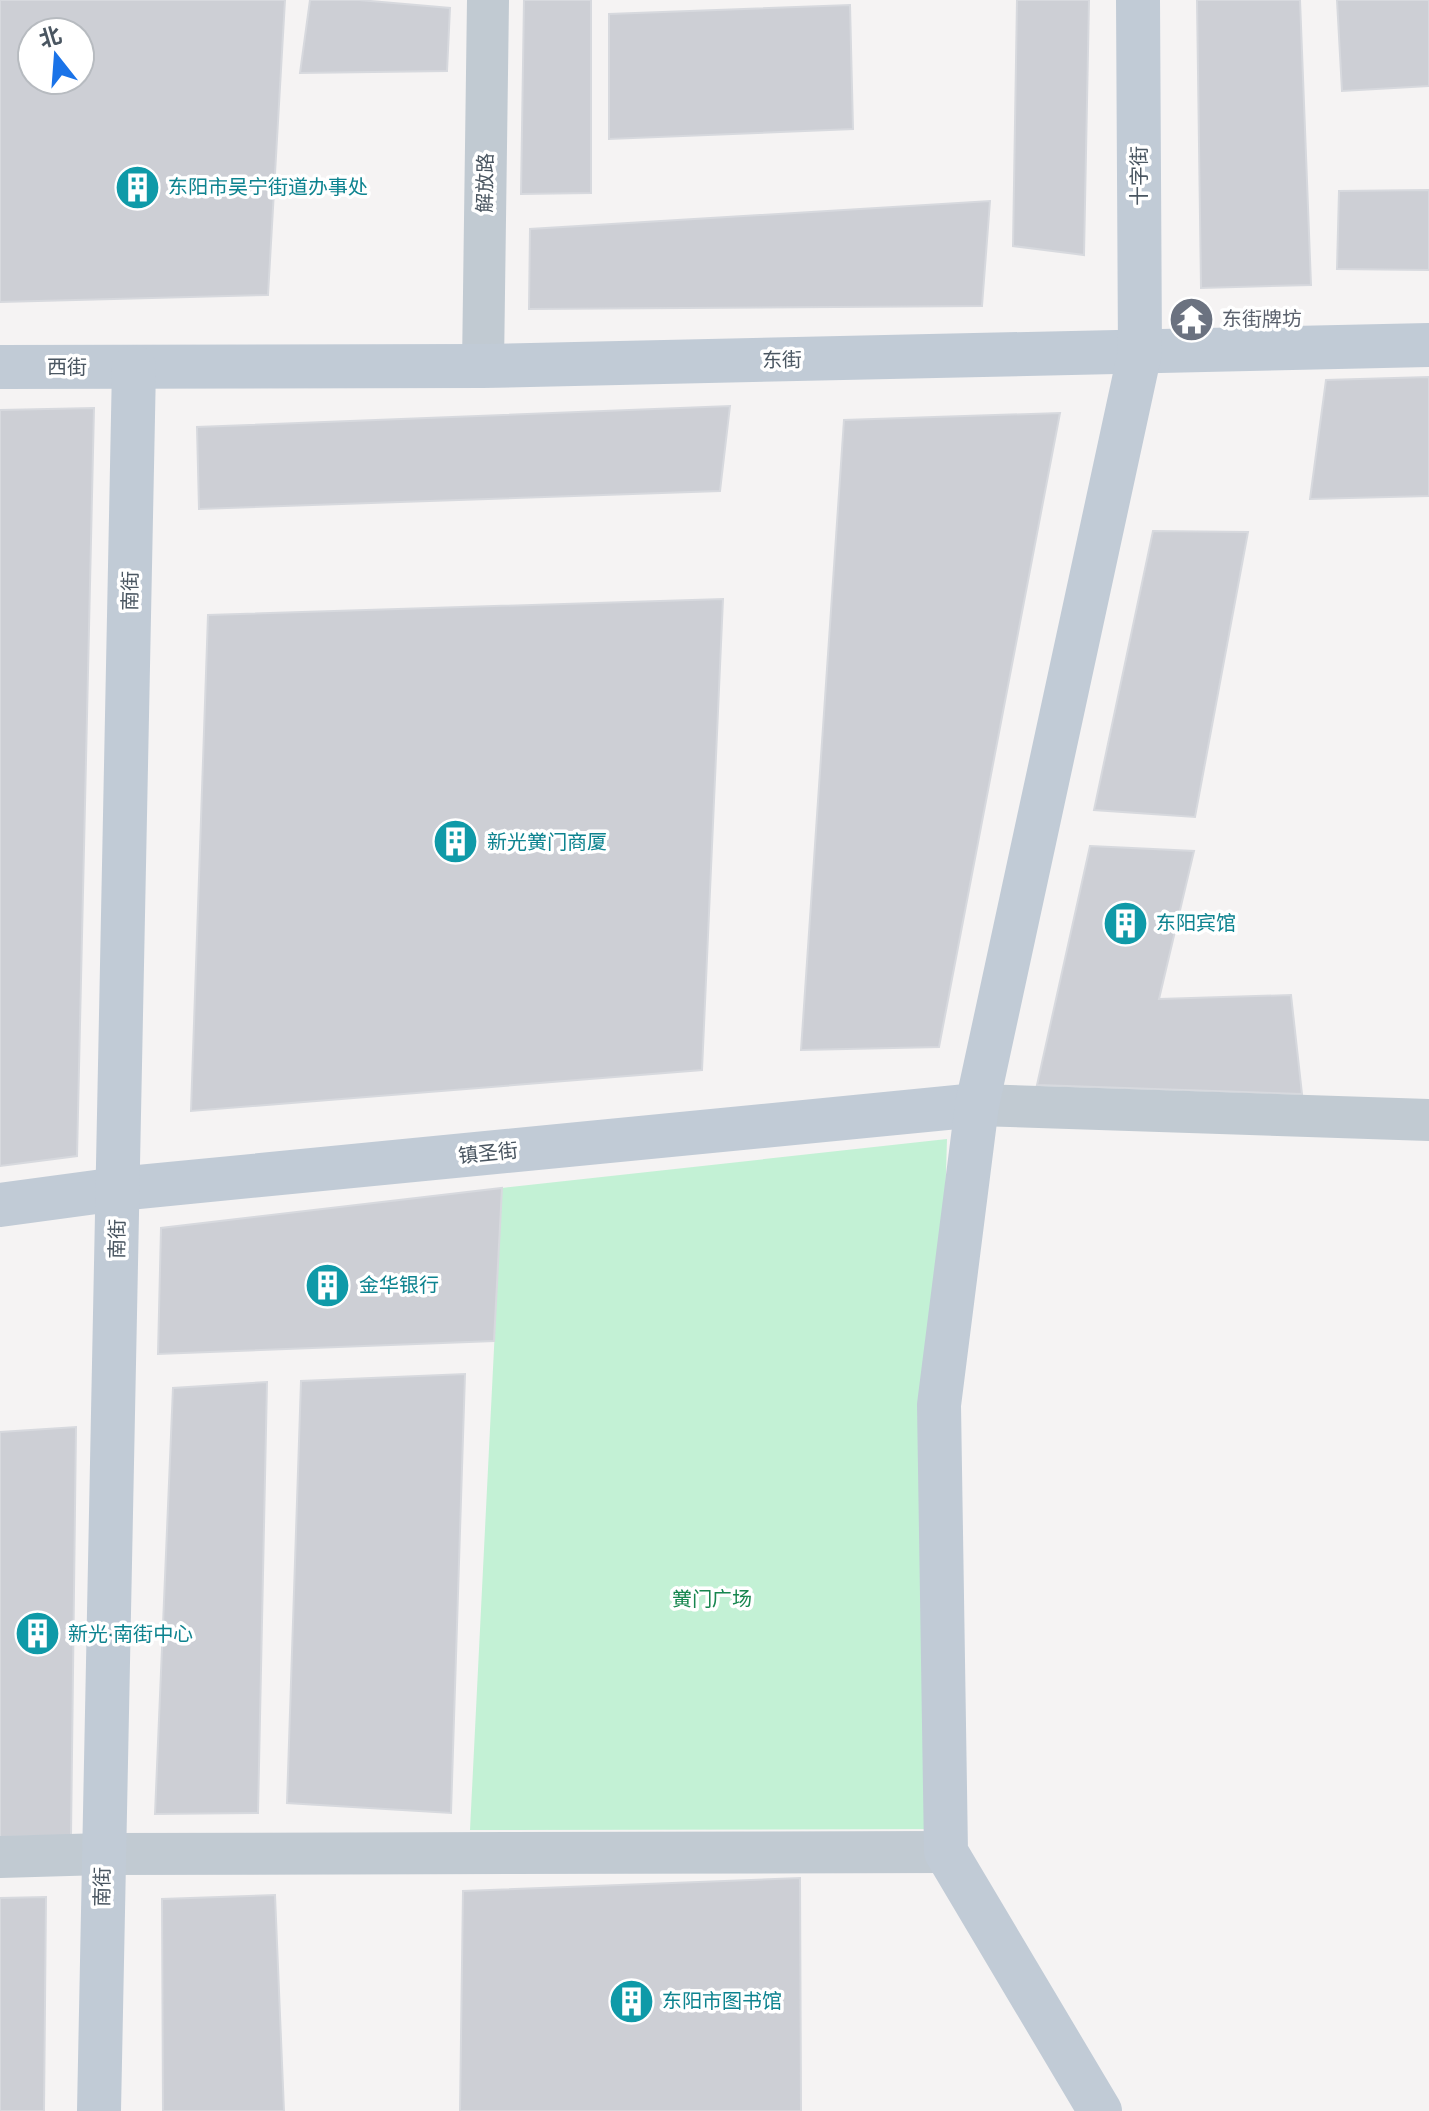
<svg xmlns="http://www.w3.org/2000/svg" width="1429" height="2111" font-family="Figtree,'Noto Sans SC',sans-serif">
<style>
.green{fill:#c3f1d5}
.building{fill:#cdcfd5;stroke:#d7d9de;stroke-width:2;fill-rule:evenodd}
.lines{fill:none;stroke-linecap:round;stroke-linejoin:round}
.street{stroke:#c1cad2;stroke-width:42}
.secondary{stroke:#c1cbd6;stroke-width:44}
.labels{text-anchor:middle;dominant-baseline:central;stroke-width:7;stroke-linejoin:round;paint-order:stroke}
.street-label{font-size:20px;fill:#4a5661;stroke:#fff}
.culture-label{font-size:20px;fill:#0d838f;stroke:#fff;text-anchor:start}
.worship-label{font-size:20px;fill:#5b616d;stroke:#fff;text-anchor:start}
.park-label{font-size:20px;fill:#17864f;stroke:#fff}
</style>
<rect width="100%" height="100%" fill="#f5f3f3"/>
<!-- green -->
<polygon class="green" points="947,1139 939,1405 946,1829 470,1830 502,1188"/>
<!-- building -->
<g class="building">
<path d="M0 0H285L268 295 0 302ZM32 32H80V80H32Z"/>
<polygon points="310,0 359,0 450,8 447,71 300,73"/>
<polygon points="524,0 591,0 591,193 521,194"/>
<polygon points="1017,0 1089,0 1084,255 1013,246"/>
<polygon points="1197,0 1300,0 1311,285 1201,288"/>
<polygon points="1337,0 1429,0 1429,86 1342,91"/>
<polygon points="850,5 853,129 609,139 609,14"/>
<polygon points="1429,190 1429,270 1337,269 1339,191"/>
<polygon points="990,201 982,306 529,309 530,229"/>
<polygon points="1429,377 1429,496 1310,499 1326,380"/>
<polygon points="730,406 720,491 199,509 197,427"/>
<polygon points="94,408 77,1156 0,1166 0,410"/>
<polygon points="1060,413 939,1047 801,1050 844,420"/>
<polygon points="1153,531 1248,532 1195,817 1094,810"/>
<polygon points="723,599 702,1070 191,1111 208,615"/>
<polygon points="1090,846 1194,851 1159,999 1291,995 1302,1094 1037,1085"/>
<polygon points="502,1188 494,1341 158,1354 161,1228"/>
<polygon points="465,1374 451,1813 287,1803 301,1381"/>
<polygon points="267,1382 258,1813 155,1814 173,1388"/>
<polygon points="76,1427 71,1836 0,1837 0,1432"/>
<polygon points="800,1878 801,2111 460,2111 463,1891"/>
<polygon points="275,1895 284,2111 163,2111 162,1899"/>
<polygon points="46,1897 44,2111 0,2111 0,1898"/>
</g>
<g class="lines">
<!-- street -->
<g class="street">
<polyline points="483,366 488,0"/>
<polyline points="977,1105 1429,1120"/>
<polyline points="0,1857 103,1854 946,1852"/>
</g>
<!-- secondary -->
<g class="secondary">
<polyline points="0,367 483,366 1429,345"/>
<polyline points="0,1205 118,1189 977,1105"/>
<polyline points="99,2111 134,367"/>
<polyline points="1100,2111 946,1852 939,1405 977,1105 1140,352 1138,0"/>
</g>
</g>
<!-- icons -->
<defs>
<symbol id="building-disc" viewBox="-11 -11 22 22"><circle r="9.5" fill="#0f9aa8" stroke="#fff"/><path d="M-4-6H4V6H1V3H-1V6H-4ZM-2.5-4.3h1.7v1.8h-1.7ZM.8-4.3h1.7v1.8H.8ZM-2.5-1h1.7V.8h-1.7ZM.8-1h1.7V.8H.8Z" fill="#fff"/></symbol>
<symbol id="temple-disc" viewBox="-11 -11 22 22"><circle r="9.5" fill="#6b7280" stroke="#fff"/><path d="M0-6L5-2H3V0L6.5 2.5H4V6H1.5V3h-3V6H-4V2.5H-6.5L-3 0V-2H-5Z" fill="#fff"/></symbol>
</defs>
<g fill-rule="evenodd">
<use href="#building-disc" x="112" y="162" width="51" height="51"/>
<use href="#temple-disc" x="1166" y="294" width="51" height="51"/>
<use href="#building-disc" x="430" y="816" width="51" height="51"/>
<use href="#building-disc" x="1100" y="898" width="51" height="51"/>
<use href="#building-disc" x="302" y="1260" width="51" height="51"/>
<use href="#building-disc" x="12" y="1608" width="51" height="51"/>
<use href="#building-disc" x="606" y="1976" width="51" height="51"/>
</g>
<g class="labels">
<!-- street labels -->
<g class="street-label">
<text transform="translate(1139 176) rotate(-90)">十字街</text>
<text transform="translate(485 183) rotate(-89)">解放路</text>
<text transform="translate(782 360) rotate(-1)">东街</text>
<text x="67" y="367">西街</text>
<text transform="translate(130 591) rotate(-89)">南街</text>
<text transform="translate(488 1153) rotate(-6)">镇圣街</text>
<text transform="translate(117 1239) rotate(-89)">南街</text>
<text transform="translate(102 1887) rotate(-89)">南街</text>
</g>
<!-- culture labels -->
<g class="culture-label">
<text x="168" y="187">东阳市吴宁街道办事处</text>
<text x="487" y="842">新光黉门商厦</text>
<text x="1156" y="923">东阳宾馆</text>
<text x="359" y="1285">金华银行</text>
<text x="68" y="1634">新光·南街中心</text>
<text x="662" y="2001">东阳市图书馆</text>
</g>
<!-- worship labels -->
<g class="worship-label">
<text x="1222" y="319">东街牌坊</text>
</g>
<!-- park labels -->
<g class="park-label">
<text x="712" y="1599">黉门广场</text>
</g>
</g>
<!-- north arrow -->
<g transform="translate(56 56) rotate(343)"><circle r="38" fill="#ffffff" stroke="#b7bbc0" stroke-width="2"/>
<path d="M0-6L14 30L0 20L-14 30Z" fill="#1a73e8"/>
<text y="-12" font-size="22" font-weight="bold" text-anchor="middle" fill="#4a5661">北</text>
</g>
</svg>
